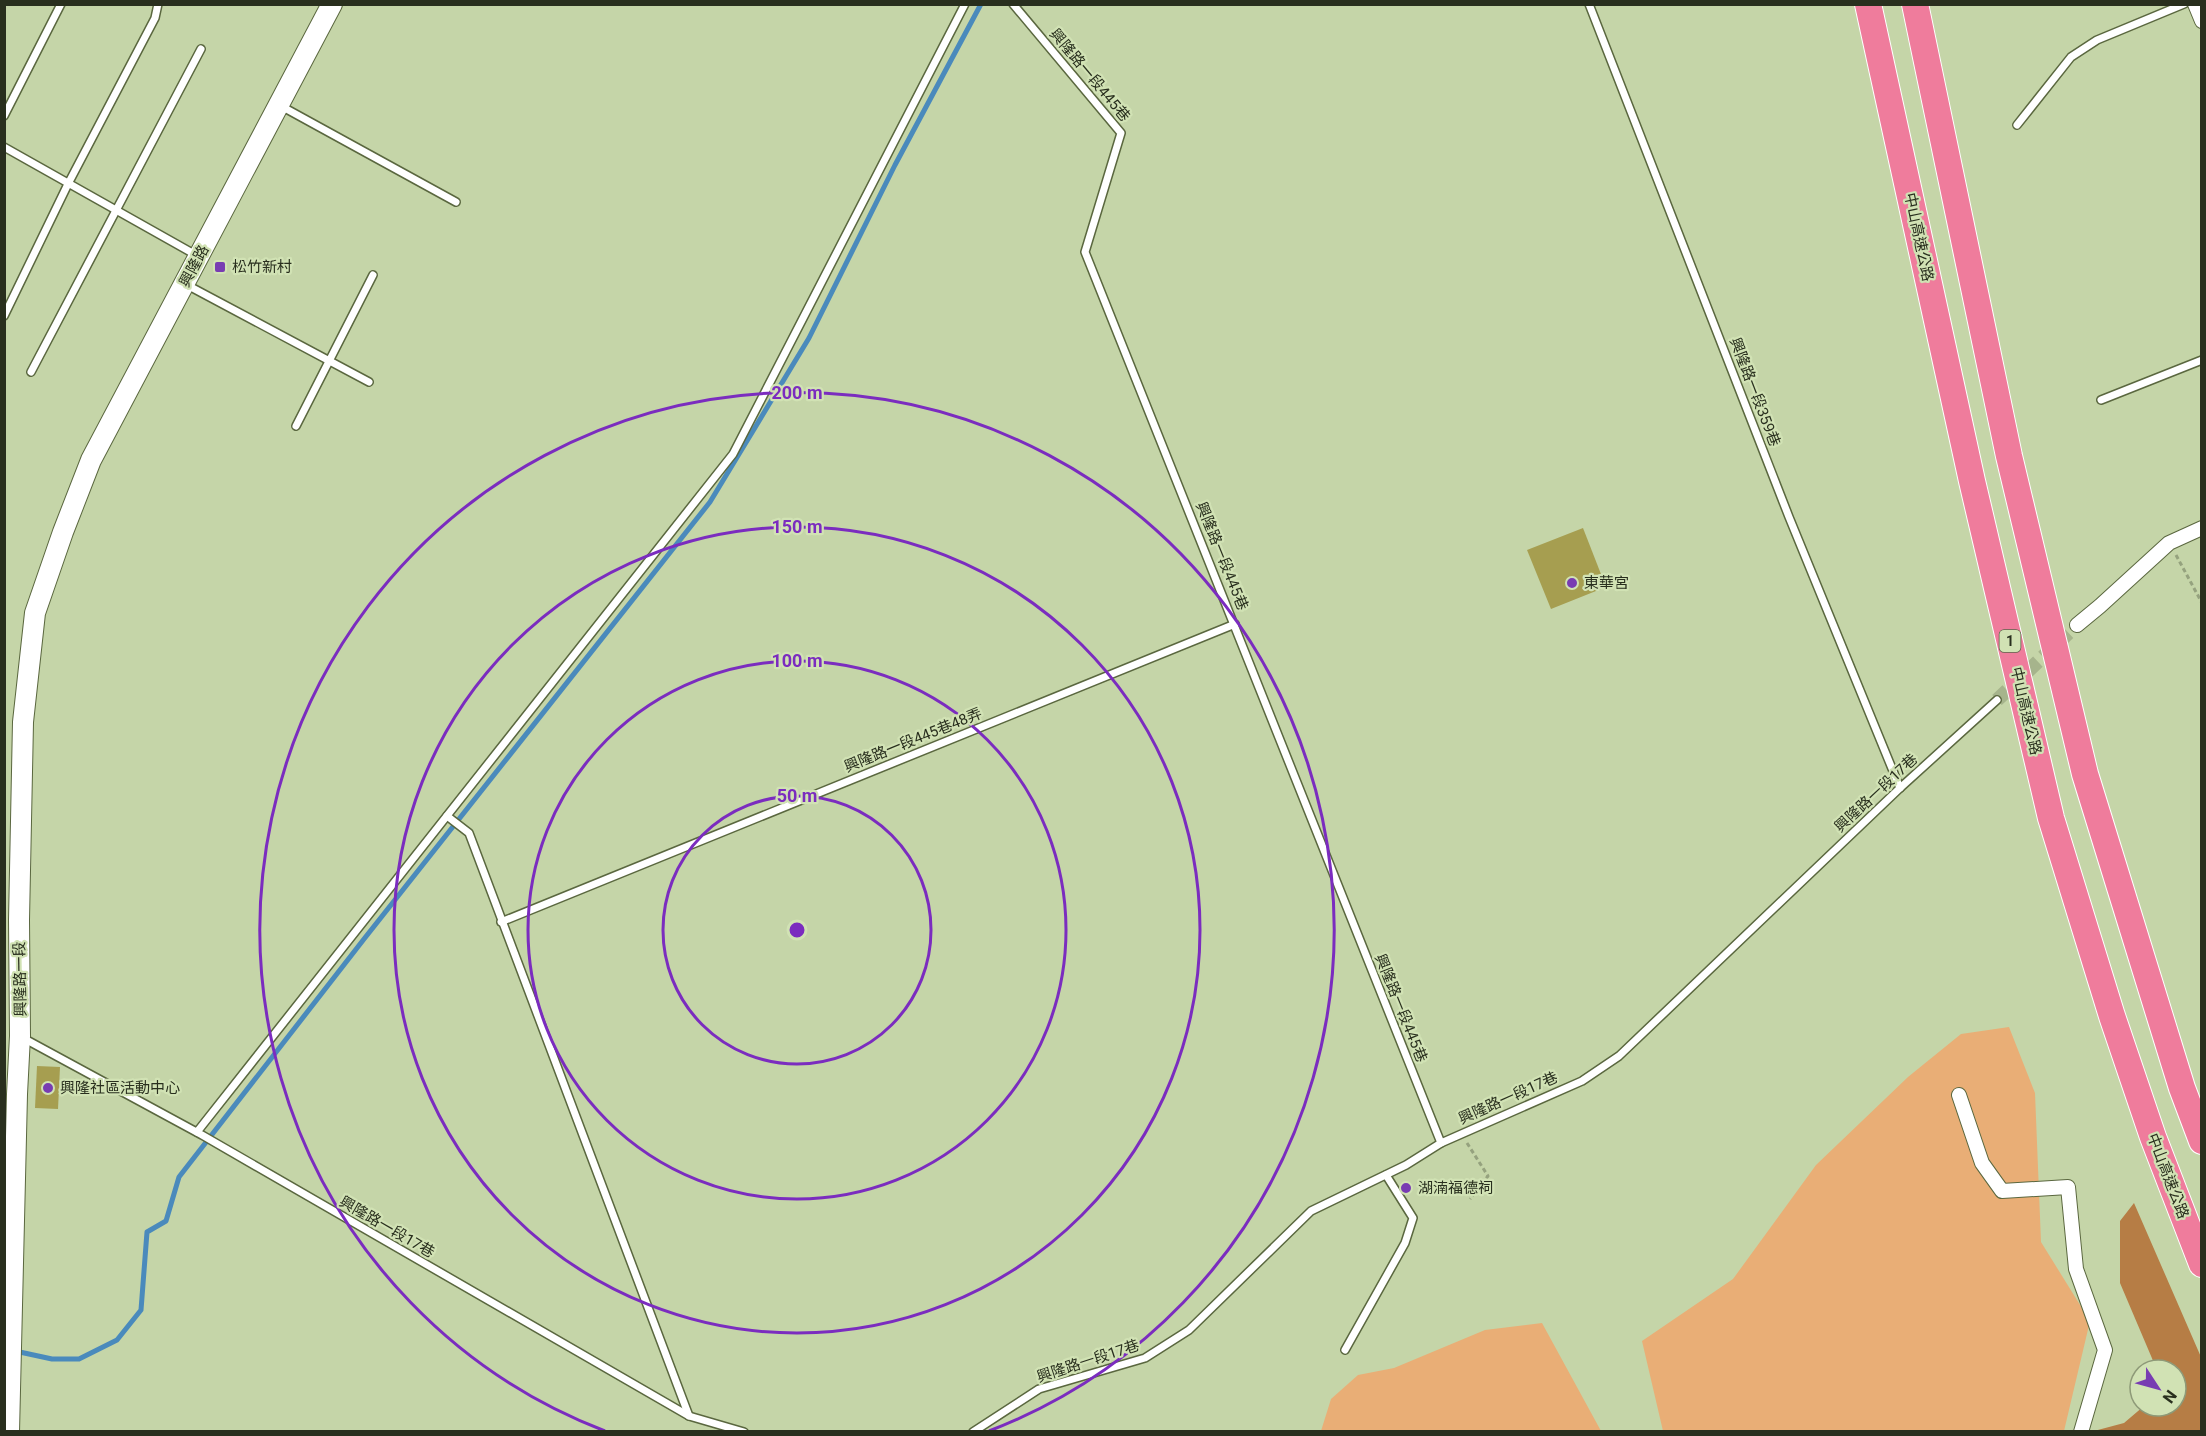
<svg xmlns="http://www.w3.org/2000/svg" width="2206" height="1436" font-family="Roboto,'Noto Sans TC',sans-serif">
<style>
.green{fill:#e9ae76}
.forest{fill:#b67d45}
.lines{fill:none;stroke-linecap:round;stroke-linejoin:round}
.stream{stroke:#4a8abc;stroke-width:5}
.building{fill:#a69e50}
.street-tunnel{stroke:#a6b48c;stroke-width:14;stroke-dasharray:14 7;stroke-linecap:butt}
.lane-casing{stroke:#5a673f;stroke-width:10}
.street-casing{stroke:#5a673f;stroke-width:16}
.secondary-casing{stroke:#5a673f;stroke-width:22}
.highway-casing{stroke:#fff;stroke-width:28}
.path{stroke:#95a27e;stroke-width:3;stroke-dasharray:4.5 3;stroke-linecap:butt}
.lane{stroke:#fff;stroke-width:7}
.street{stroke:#fff;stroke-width:14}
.secondary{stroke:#fff;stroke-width:20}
.highway{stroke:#ef7c9c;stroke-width:26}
.ring{fill:none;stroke:#7b2cbf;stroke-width:3}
.poi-dot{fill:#783cb2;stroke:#d1e2b4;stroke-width:2}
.labels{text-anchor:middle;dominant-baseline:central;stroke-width:4.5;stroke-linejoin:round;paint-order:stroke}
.shield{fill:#d1e2b4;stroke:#5b654b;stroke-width:1.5}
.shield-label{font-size:14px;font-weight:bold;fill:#292f1e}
.street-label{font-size:15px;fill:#292f1e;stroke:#d1e2b4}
.poi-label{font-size:15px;fill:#292f1e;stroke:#d1e2b4;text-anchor:start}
.centre{fill:#7b2cbf;stroke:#d1e2b4;stroke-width:3}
.ring-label{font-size:18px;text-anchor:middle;font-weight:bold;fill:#7b2cbf;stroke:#d1e2b4;stroke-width:4.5;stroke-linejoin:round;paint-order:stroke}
</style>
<rect width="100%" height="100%" fill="#c5d5a8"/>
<!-- green -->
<g class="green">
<polygon points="2009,1027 2035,1093 2041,1242 2090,1321 2064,1431 1663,1431 1642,1341 1733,1279 1816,1165 1908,1077 1961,1034"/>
<polygon points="1542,1323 1601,1431 1321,1431 1331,1399 1358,1375 1394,1368 1485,1330"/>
</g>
<!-- forest -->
<polygon class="forest" points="2134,1203 2201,1357 2201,1431 2094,1431 2124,1423 2144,1406 2176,1406 2176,1370 2155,1370 2154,1363 2120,1283 2120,1221"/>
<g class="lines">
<!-- stream -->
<polyline class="stream" points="15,1351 52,1359 79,1359 117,1340 141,1310 147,1232 166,1221 179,1177 364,939 710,502 809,338 895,165 981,4"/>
</g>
<!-- building -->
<g class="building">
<polygon points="1583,528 1606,587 1551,609 1527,550"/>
<polygon points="37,1066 60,1067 58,1109 35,1108"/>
</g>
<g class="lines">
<!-- street-tunnel -->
<polyline class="street-tunnel" points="1997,700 2077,625"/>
<defs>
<g id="lane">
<polyline points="1013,4 1121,133 1085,252 1441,1143"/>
<polyline points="1589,4 1789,517 1900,788"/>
<polyline points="281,106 456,202"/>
<polyline points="4,116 61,4"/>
<polyline points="2017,125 2071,57 2097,40 2184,4"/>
<polyline points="4,147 196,255"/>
<polyline points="187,285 369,382"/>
<polyline points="4,316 68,184 155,18 158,4"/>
<polyline points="31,372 201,49"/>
<polyline points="2101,400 2202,360"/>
<polyline points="296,426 373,275"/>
<polyline points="447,816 469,833 689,1416"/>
<polyline points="501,922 1235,624"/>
<polyline points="23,1038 202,1135 689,1416 744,1432"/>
<polyline points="197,1132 733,454 965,4"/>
<polyline points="1345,1350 1405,1243 1413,1218 1386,1175"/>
<polyline points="973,1432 1039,1389 1145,1358 1189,1330 1311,1211 1406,1165 1441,1143 1582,1081 1619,1056 1900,788 1997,700"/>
</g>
<g id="street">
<polyline points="2195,4 2202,21"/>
<polyline points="2077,625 2100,606 2169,543 2202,528"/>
<polyline points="1959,1095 1982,1163 2002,1191 2068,1187 2076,1269 2105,1350 2081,1432"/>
</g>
<polyline id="secondary" points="9,1432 17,1094 20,1036 19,920 23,722 35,613 63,532 91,460 332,4"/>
<g id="highway">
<polyline points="1868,4 1972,481 2051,818 2112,1016 2153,1137 2202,1264"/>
<polyline points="1915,4 2009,456 2085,774 2182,1088 2202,1141"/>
</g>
</defs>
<!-- lane casing -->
<use href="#lane" class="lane-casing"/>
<!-- street casing -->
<use href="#street" class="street-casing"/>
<!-- secondary casing -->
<use href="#secondary" class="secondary-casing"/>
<!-- highway casing -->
<use href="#highway" class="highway-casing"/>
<!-- path -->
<g class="path">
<polyline points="2176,555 2202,603"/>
<polyline points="1467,1143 1488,1176 1470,1199"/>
</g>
<!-- lane -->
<use href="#lane" class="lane"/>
<!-- street -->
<use href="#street" class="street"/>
<!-- secondary -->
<use href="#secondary" class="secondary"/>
<!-- highway -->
<use href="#highway" class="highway"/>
</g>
<!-- distance rings -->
<g class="ring">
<circle cx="797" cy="930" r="134"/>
<circle cx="797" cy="930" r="269"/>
<circle cx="797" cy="930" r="403"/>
<path d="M605 1431A537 537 0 1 1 989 1431"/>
</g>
<!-- markers -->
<g class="poi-dot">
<rect x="214" y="261" width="12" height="12" rx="3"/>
<circle cx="1572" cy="583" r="6"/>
<circle cx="48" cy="1088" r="6"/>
<circle cx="1406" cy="1188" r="6"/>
</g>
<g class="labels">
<!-- shield labels -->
<rect class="shield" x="1999.5" y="630" width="21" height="22" rx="4.5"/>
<g class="shield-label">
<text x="2010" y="641">1</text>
</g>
<!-- street labels -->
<g class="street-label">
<text transform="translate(1090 75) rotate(50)">興隆路一段445巷</text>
<text transform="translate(1919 237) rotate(78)">中山高速公路</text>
<text transform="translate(194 266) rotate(-62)">興隆路</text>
<text transform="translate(1755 392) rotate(69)">興隆路一段359巷</text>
<text transform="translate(1222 556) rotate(68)">興隆路一段445巷</text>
<text transform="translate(2026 711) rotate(77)">中山高速公路</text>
<text transform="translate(913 740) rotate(-22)">興隆路一段445巷48弄</text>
<text transform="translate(1876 793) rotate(-43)">興隆路一段17巷</text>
<text transform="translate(20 979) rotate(-91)">興隆路一段</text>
<text transform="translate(1401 1008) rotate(68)">興隆路一段445巷</text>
<text transform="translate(1508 1098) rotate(-24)">興隆路一段17巷</text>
<text transform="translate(2168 1176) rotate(69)">中山高速公路</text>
<text transform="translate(387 1227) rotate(30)">興隆路一段17巷</text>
<text transform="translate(1088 1361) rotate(-18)">興隆路一段17巷</text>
</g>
<!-- poi labels -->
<g class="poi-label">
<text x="232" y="267">松竹新村</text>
<text x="1584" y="583">東華宮</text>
<text x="60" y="1088">興隆社區活動中心</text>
<text x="1418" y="1188">湖湳福德祠</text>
</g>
</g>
<circle cx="797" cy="930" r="9" class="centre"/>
<g class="ring-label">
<text x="797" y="399">200 m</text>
<text x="797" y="533">150 m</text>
<text x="797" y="667">100 m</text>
<text x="797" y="802">50 m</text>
</g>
<!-- border -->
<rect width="2206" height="1436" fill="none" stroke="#292f1e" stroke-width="12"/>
<!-- north arrow -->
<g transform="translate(2158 1388) rotate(126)"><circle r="28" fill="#d1e2b4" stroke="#8e9a78" stroke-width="1.5"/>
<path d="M0-4.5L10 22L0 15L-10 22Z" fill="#783cb2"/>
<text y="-9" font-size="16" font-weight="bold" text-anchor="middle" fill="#292f1e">N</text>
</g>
</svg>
